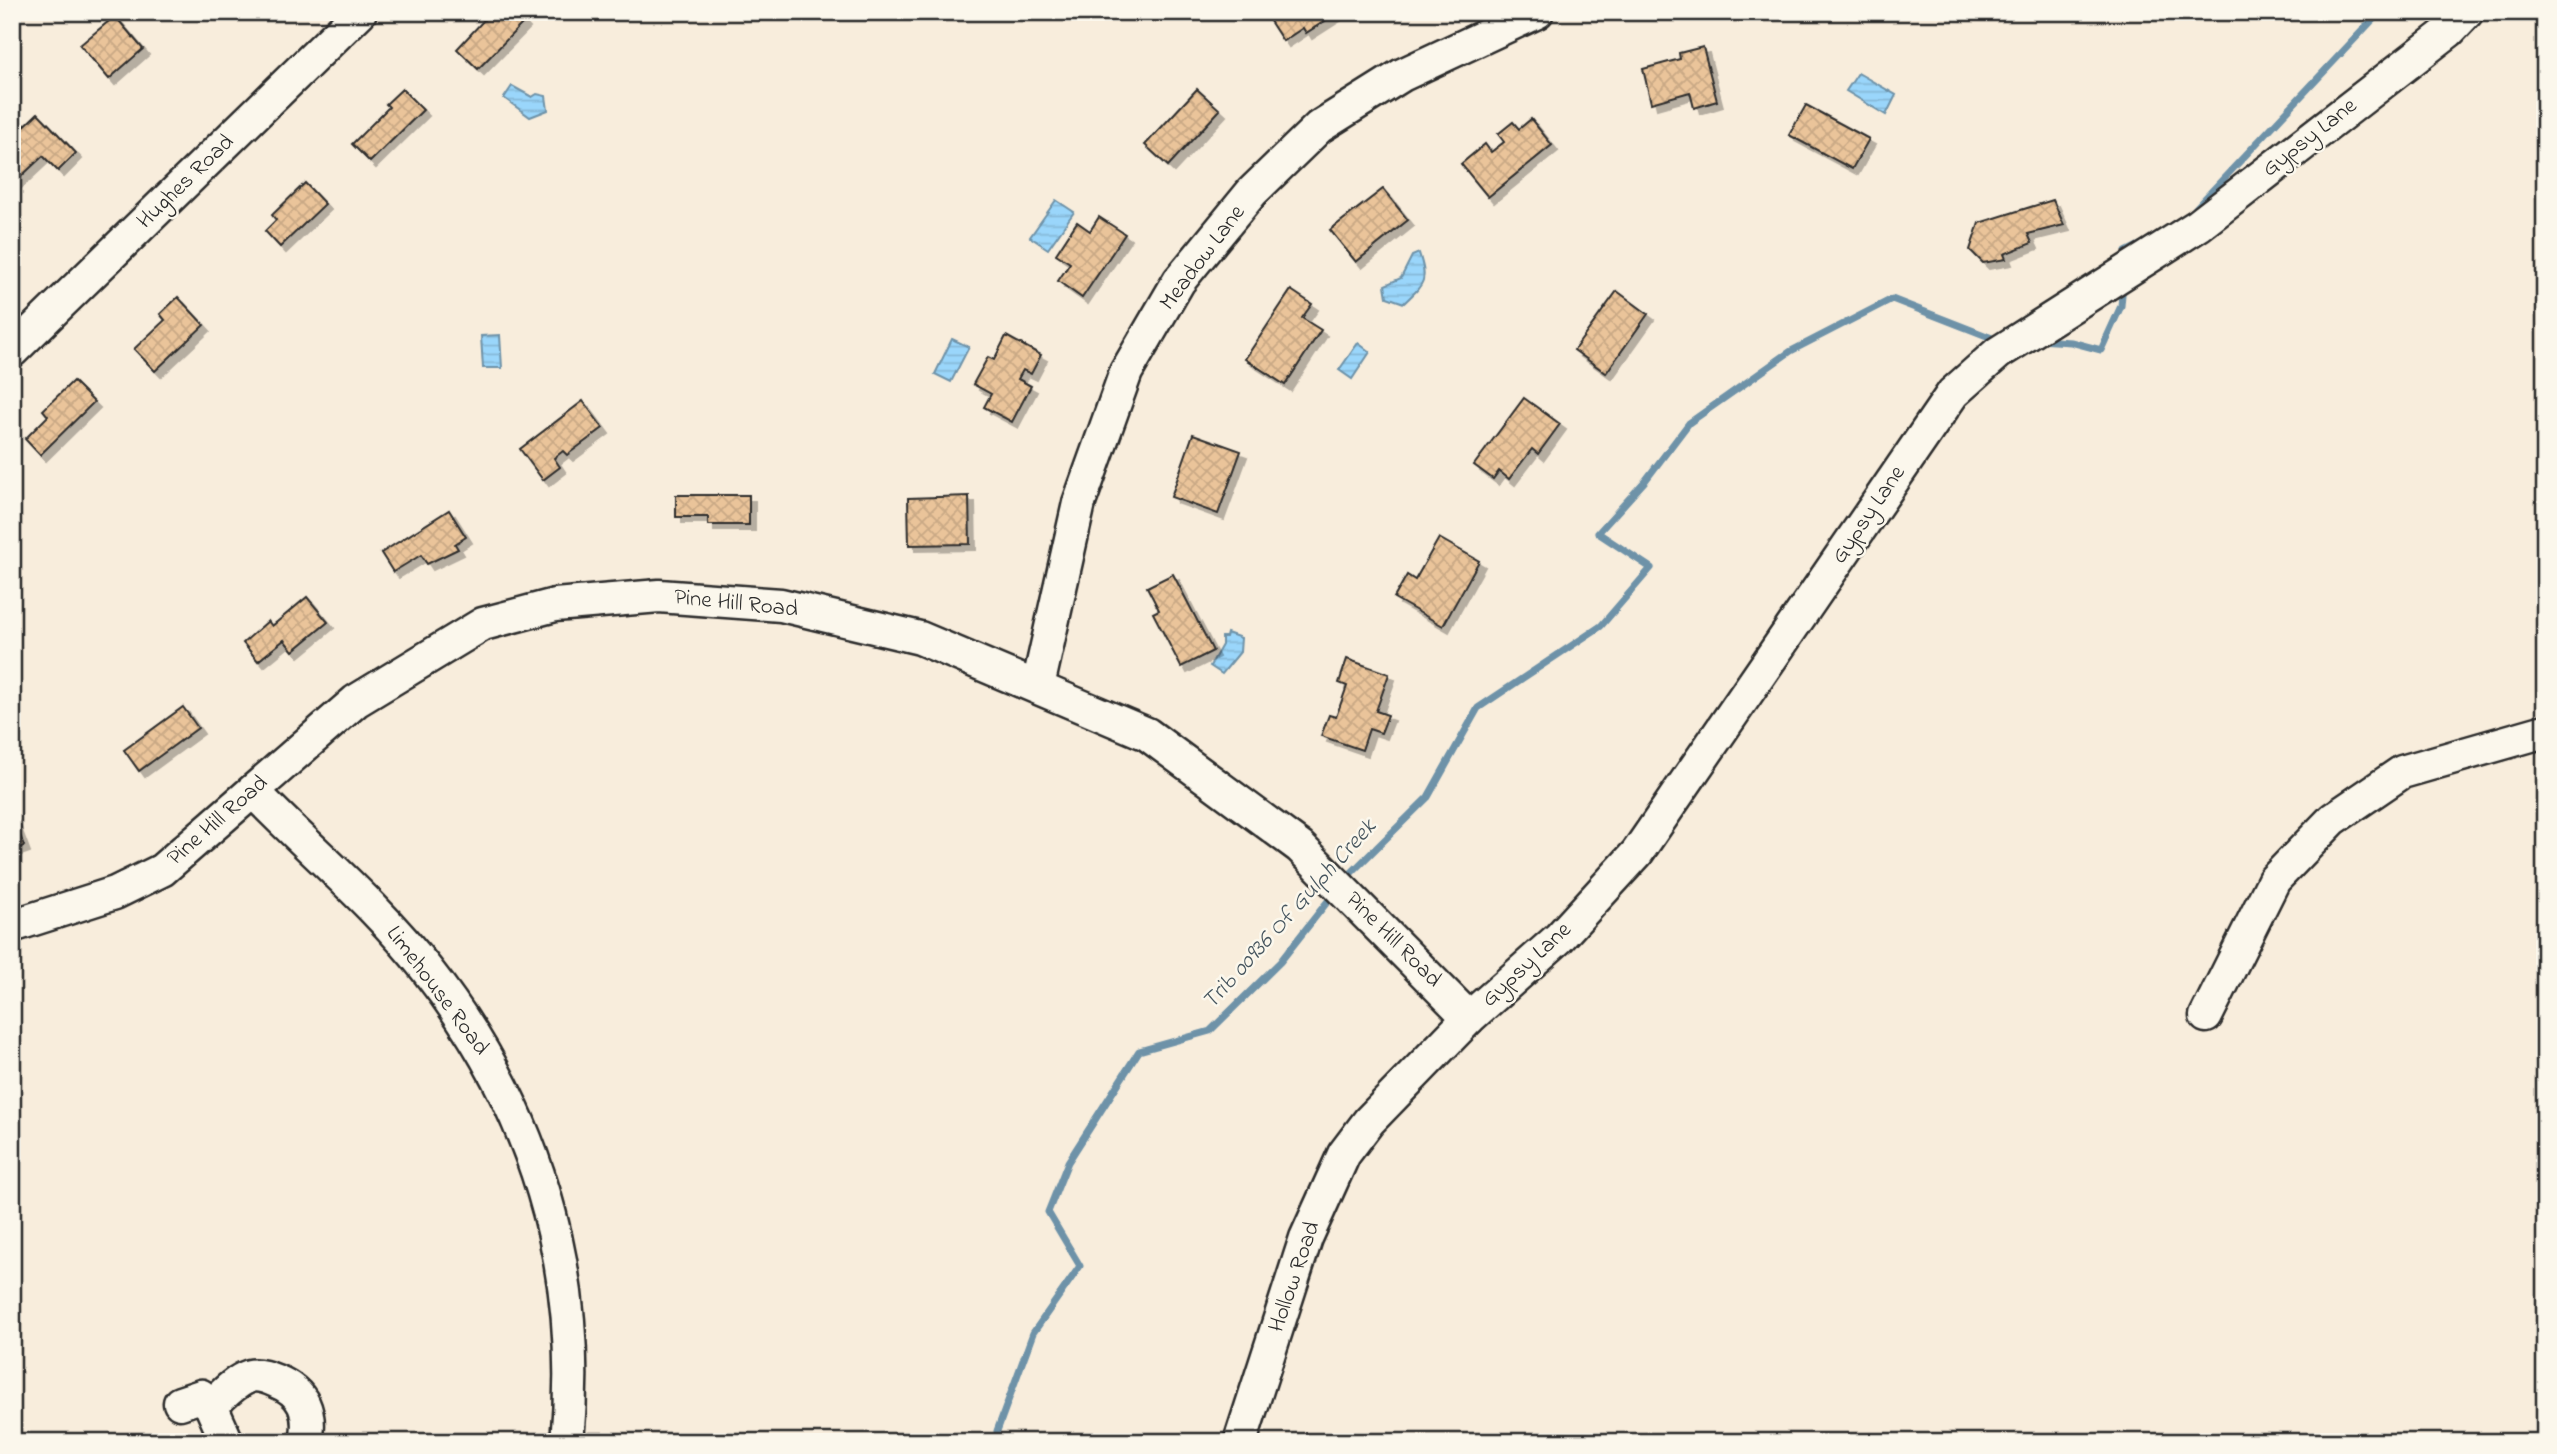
<svg xmlns="http://www.w3.org/2000/svg" width="2557" height="1454" font-family="'Indie Flower',sans-serif">
<style>
.water{fill:url(#water-rules);stroke:#6e92a8;stroke-width:2}
.lines{fill:none;stroke-linecap:round;stroke-linejoin:round}
.stream{stroke:#6e92a8;stroke-width:7}
.building{fill:url(#building-cross-hatch);stroke:#2b2b2b;stroke-width:2;filter:url(#shadow)}
.minor-casing{stroke:#2b2b2b;stroke-width:37}
.minor{stroke:#fbf7ec;stroke-width:32}
.labels{text-anchor:middle;dominant-baseline:central;stroke-width:5;stroke-linejoin:round;paint-order:stroke}
.street-label{font-size:23px;fill:#2b2b2b;stroke:#fbf7ec}
.water-label{font-size:24px;font-style:italic;fill:#47565f;stroke:#fbf7ec}
</style>
<defs>
<pattern id="water-rules" width="6" height="5" patternUnits="userSpaceOnUse" patternTransform="scale(1.75)"><rect width="6" height="5" fill="#9ad6fb"/><path d="M0 2.5h6" fill="none" stroke="#85b8d7"/></pattern>
<pattern id="building-cross-hatch" width="8" height="8" patternUnits="userSpaceOnUse" patternTransform="scale(1.75)"><rect width="8" height="8" fill="#eac49a"/><path d="M0 0l8 8M0 8l8-8" fill="none" stroke="#c9a985"/></pattern>
<filter id="shadow"><feDropShadow dx="6" dy="6" stdDeviation="0" flood-color="#0004"/></filter>
</defs>
<rect width="100%" height="100%" fill="#f8eddc"/>
<filter id="ink" filterUnits="userSpaceOnUse"><feTurbulence type="fractalNoise" baseFrequency=".0143" numOctaves="2"/><feDisplacementMap in="SourceGraphic" scale="14" xChannelSelector="R" yChannelSelector="G"/><feConvolveMatrix kernelMatrix="1 2 1 2 8 2 1 2 1" color-interpolation-filters="sRGB"/></filter>
<g filter="url(#ink)">
<!-- water -->
<g class="water">
<polygon points="1858,73 1896,95 1886,115 1846,91"/>
<polygon points="512,86 532,97 537,94 546,96 548,110 530,117 504,98"/>
<polygon points="1056,200 1074,212 1048,249 1030,237"/>
<path d="M1419 253C1428 281 1425 283 1404 303L1387 297 1385 285 1401 278 1412 256Z"/>
<polygon points="500,335 502,368 483,368 481,336"/>
<polygon points="952,339 969,347 951,382 935,374"/>
<polygon points="1358,343 1370,352 1352,379 1339,370"/>
<polygon points="1227,633 1241,638 1240,652 1222,674 1210,666 1222,645 1222,637 1226,637"/>
</g>
<g class="lines">
<!-- stream -->
<g class="stream">
<polyline points="2195,209 2380,12"/>
<polyline points="2125,261 2126,252 2142,244"/>
<polyline points="2038,340 2071,342 2101,350 2121,306 2123,283"/>
<polyline points="1345,879 1428,797 1478,708 1601,626 1651,568 1598,533 1645,481 1689,423 1791,351 1892,299 1992,338 2002,338"/>
<polyline points="997,1442 997,1431 1033,1333 1080,1266 1048,1212 1068,1162 1139,1051 1210,1031 1280,962 1335,892"/>
</g>
</g>
<!-- building -->
<g class="building">
<polygon points="514,12 524,22 478,69 457,49 484,20 478,12"/>
<polygon points="1282,12 1339,12 1306,33 1303,28 1283,41 1270,21"/>
<polygon points="115,16 143,49 109,79 80,45"/>
<polygon points="1703,47 1717,101 1694,108 1690,92 1651,103 1643,69 1680,59 1679,53"/>
<polygon points="402,89 423,110 370,162 352,144 389,107 386,104"/>
<polygon points="1197,89 1220,110 1168,166 1145,145"/>
<polygon points="1806,105 1869,139 1852,169 1789,135"/>
<polygon points="38,113 76,153 58,171 43,156 12,185 12,138"/>
<polygon points="1531,119 1552,145 1488,197 1461,164 1485,144 1491,152 1504,142 1498,134 1513,122 1519,129"/>
<polygon points="305,183 325,204 280,247 265,231 276,220 272,215"/>
<polygon points="1383,189 1408,220 1356,262 1330,230"/>
<polygon points="2053,200 2064,225 2028,234 2032,243 2004,254 2006,259 1983,263 1970,250 1979,223"/>
<polygon points="1099,217 1125,234 1082,298 1058,281 1070,263 1056,254 1077,222 1090,231"/>
<polygon points="1291,290 1312,304 1302,318 1321,330 1285,385 1245,359"/>
<polygon points="1617,291 1648,314 1606,373 1574,350"/>
<polygon points="178,297 204,325 155,371 134,349 165,320 160,314"/>
<polygon points="1006,336 1041,355 1031,374 1023,370 1018,379 1031,386 1012,422 984,407 991,394 973,384 988,357 994,360"/>
<polygon points="73,381 94,402 40,455 25,439 48,416 43,410"/>
<polygon points="1524,398 1560,424 1538,454 1532,449 1509,479 1499,471 1493,479 1474,465"/>
<polygon points="583,401 603,428 567,455 563,451 554,458 560,467 543,480 520,449"/>
<polygon points="1193,434 1241,451 1218,514 1171,497"/>
<polygon points="676,495 749,495 749,525 708,525 708,517 676,517"/>
<polygon points="969,496 970,544 909,545 908,498"/>
<polygon points="449,510 466,537 455,544 458,549 427,564 421,555 393,572 381,553"/>
<polygon points="1439,538 1479,561 1443,626 1394,598 1407,575 1415,580"/>
<polygon points="1173,574 1213,651 1181,667 1153,613 1159,610 1147,587"/>
<polygon points="307,597 328,622 293,651 284,640 258,661 243,643 268,621 272,626"/>
<polygon points="1347,659 1389,674 1376,711 1388,715 1381,733 1369,729 1362,750 1321,736 1329,715 1336,717 1347,686 1339,683"/>
<polygon points="183,707 198,728 139,771 124,750"/>
<polygon points="12,814 24,846 12,850"/>
</g>
<g class="lines">
<defs>
<g id="minor">
<polyline points="12,351 360,12"/>
<polyline points="1038,686 1079,503 1126,372 1179,281 1252,192 1319,127 1402,75 1537,12"/>
<path d="M253 791C311 851 376 904 427 970 534 1106 584 1268 567 1442"/>
<polyline points="12,926 115,893 162,870 356,701 483,624 555,605 659,596 781,605 920,638 1147,734 1300,847 1469,1018"/>
<polyline points="2206,1016 2274,880 2333,819 2402,772 2545,731"/>
<polyline points="180,1403 201,1396 211,1406 227,1442"/>
<path d="M211 1406C223 1395 235 1381 250 1376 258 1374 269 1378 276 1381 304 1392 312 1413 306 1442"/>
<polyline points="1240,1442 1306,1238 1344,1154 1369,1121 1469,1018 1559,938 1637,853 1953,393 1998,353 2199,225 2449,31 2467,12"/>
</g>
</defs>
<!-- minor casing -->
<use href="#minor" class="minor-casing"/>
<!-- minor -->
<use href="#minor" class="minor"/>
</g>
</g>
<g class="labels">
<!-- street labels -->
<g class="street-label">
<text transform="translate(2310 138) rotate(-38)">Gypsy Lane</text>
<text transform="translate(186 182) rotate(-44)">Hughes Road</text>
<text transform="translate(1203 258) rotate(-53)">Meadow Lane</text>
<text transform="translate(1869 515) rotate(-56)">Gypsy Lane</text>
<text transform="translate(736 604) rotate(6)">Pine Hill Road</text>
<text transform="translate(218 821) rotate(-41)">Pine Hill Road</text>
<text transform="translate(1393 940) rotate(45)">Pine Hill Road</text>
<text transform="translate(1527 965) rotate(-43)">Gypsy Lane</text>
<text transform="translate(437 991) rotate(53)">Limehouse Road</text>
<text transform="translate(1295 1277) rotate(-71)">Hollow Road</text>
</g>
<!-- water labels -->
<g class="water-label">
<text transform="translate(1290 915) rotate(-48)">Trib 00936 Of Gulph Creek</text>
</g>
</g>
<!-- margin -->
<rect width="2557" height="1454" fill="none" stroke="#fbf7ec" stroke-width="42"/>
<rect x="21" y="21" width="2515" height="1412" fill="none" stroke="#2b2b2b" stroke-width="2.5" filter="url(#ink)"/>
</svg>
